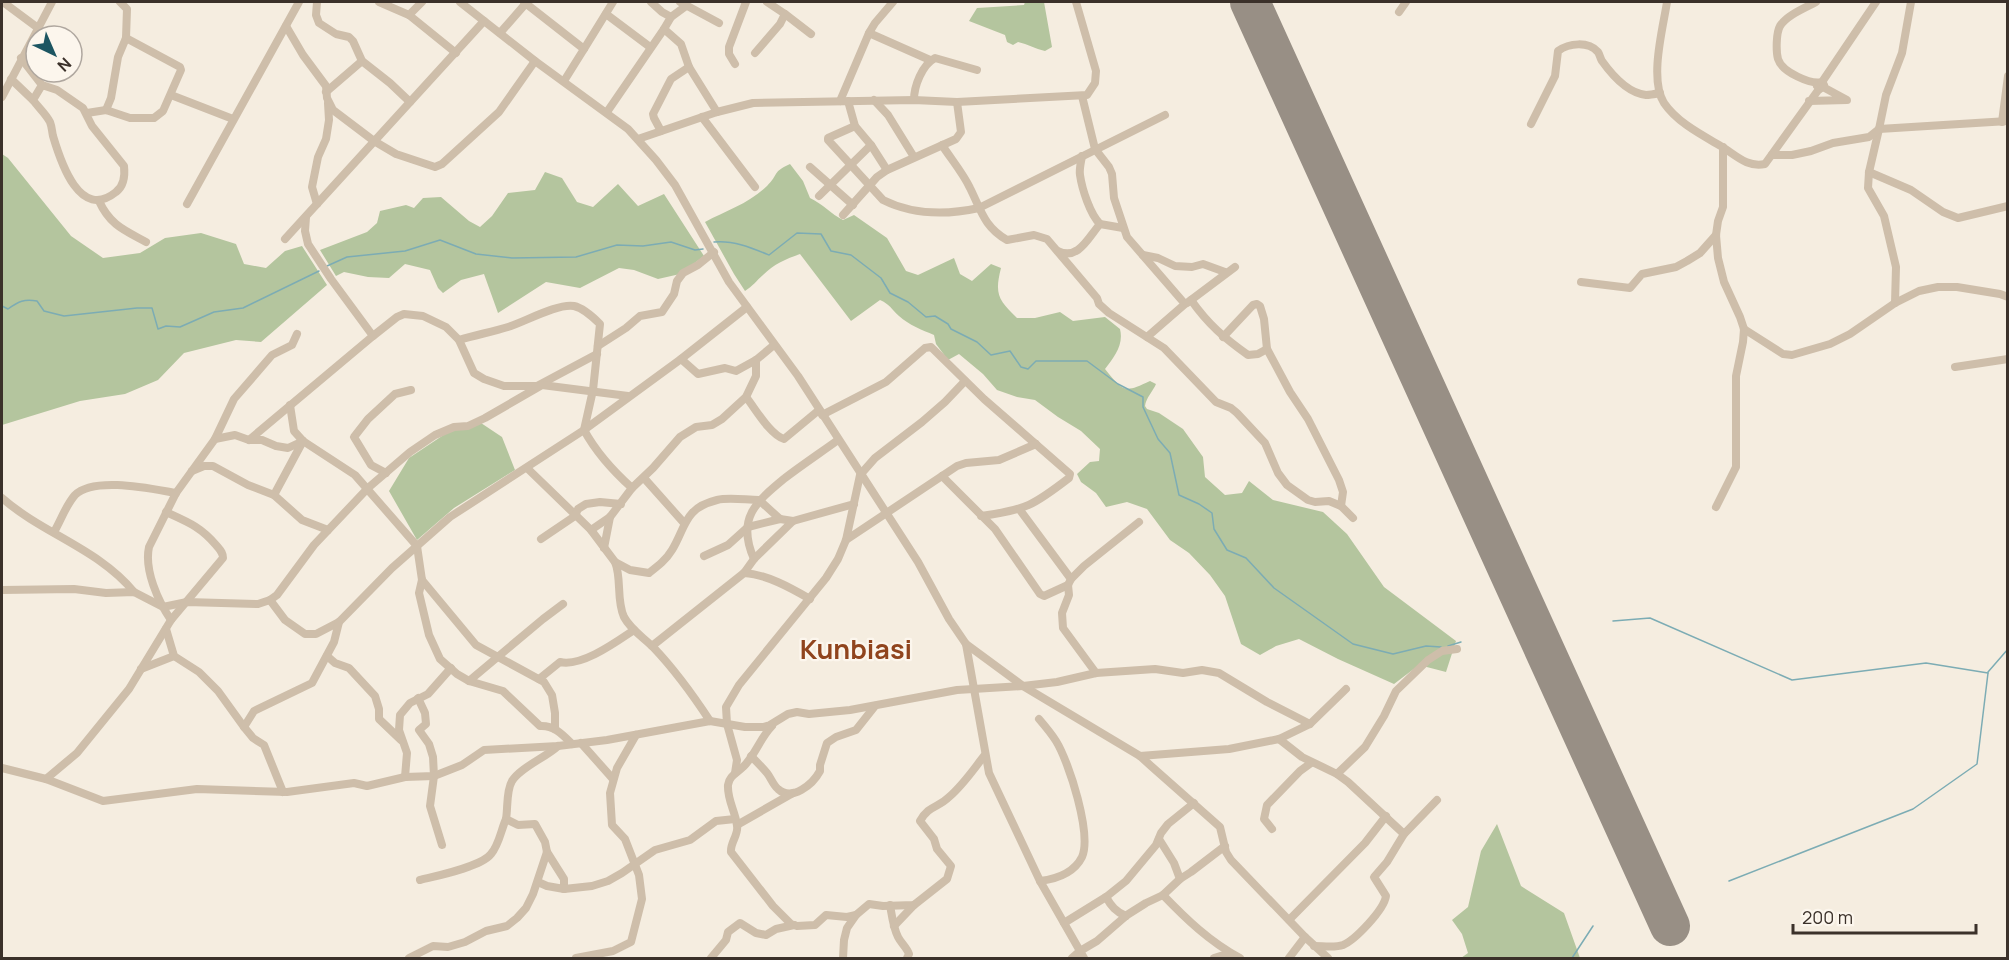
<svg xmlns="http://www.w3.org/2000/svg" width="2009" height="960" font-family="Manrope,sans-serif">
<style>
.green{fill:#b4c59e}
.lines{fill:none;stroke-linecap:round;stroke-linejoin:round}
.stream{stroke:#7cacb4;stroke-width:1.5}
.runway{stroke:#988f85;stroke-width:40}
.minor{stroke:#cebeaa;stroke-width:8}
.labels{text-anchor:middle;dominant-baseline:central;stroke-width:4.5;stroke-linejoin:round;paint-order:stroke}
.district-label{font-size:27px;font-weight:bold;fill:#90441d;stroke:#fcf6ed}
</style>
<rect width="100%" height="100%" fill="#f5ede0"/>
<!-- green -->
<g class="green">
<path d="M1025 2H1044L1052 47 1045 51C1035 49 1028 44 1018 42L1013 45 1007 42 1005 35 969 21 977 8 1024 5Z"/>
<polygon points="2,154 8,158 71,236 103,258 140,253 165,238 201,233 236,244 244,264 266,268 285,251 302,246 327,285 261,342 236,340 184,353 158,380 125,394 80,401 2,425"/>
<path d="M790 164 803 181 810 198C823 204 831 214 843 220L854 215 887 238 906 271 918 275 954 258 960 274 972 281 991 264 1001 268C994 295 999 300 1017 318H1035L1060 312 1073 321 1105 317 1120 329C1124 345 1114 357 1105 369 1123 391 1123 394 1150 381L1156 384C1153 391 1146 398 1145 406L1147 409 1159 413 1183 429 1203 457 1205 477 1225 495 1242 493 1249 481 1273 500 1323 512 1347 534 1384 587 1456 641 1446 672 1419 665 1394 684 1338 659 1299 639 1276 646 1260 655 1241 644 1225 596 1210 575 1189 553 1170 540 1147 509 1127 502 1106 507 1096 493 1081 482 1077 474 1090 462 1099 461 1100 449 1081 431 1058 417 1035 400 1017 397 997 390 983 374 959 354 948 360 936 344 934 335C922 330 909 325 899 316 891 309 891 305 880 300L851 321 800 254C786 259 774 264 763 275 756 281 753 286 745 291L734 274 705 222C726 211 750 203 767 186 779 174 772 172 790 164Z"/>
<polygon points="545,172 562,178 577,202 593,207 618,184 638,206 664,194 704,256 680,274 658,279 634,270 619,268 580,288 546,282 498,313 484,274 461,280 443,293 438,288 430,270 405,264 389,278 368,277 344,272 336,276 320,250 367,232 377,223 380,211 406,205 414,208 423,198 441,197 469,221 480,227 492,216 508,193 535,190"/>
<polygon points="481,423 502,437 515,470 454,508 417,540 389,491 409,458 448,432"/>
<polygon points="1497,824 1521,886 1564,913 1580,958 1461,958 1468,953 1462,934 1452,920 1468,907 1481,851"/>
</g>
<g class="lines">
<!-- stream -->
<g class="stream">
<path d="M714 242C733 240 752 248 769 255L797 233 821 234 831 251 851 255 881 278 890 293 908 302 926 317 935 316 948 324 951 329 977 342 991 355 1010 351 1021 367 1028 369 1036 361H1087L1118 384 1143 397V407L1158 439 1170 453 1179 495 1199 504 1212 513 1214 529 1227 550 1246 558 1274 588 1353 644 1393 654 1426 646 1441 647"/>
<polyline points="327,266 347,257 405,251 440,240 476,254 512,258 576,257 617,245 643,246 671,242 695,250 703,249"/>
<path d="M2 306 8 309C19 301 24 299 37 301L44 311 64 316 137 308H152L158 329 166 326 180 327 214 312 243 308 319 271"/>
<polyline points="1613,621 1650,618 1792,680 1926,663 1988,673"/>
<polyline points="1448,646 1461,642"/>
<polyline points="1988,672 2008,649"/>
<polyline points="1729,881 1913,809 1977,764 1988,673"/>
<polyline points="1572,958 1593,926"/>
</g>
<!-- runway -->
<polyline class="runway" points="1250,2 1670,926"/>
<!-- minor -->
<g class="minor">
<polyline points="3,2 38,28"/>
<polyline points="317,2 316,15 319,23 336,34 349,37 353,41 362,61 390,83 410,102"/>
<polyline points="379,2 409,15 422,2"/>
<polyline points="460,2 535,61 628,129 656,160 675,185 729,282 798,376 918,562 949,619 966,644 989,773 1040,881 1084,958"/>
<polyline points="524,2 584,49 564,81"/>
<polyline points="651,2 662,12 671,17 664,29 681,44 689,67 717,112"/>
<polyline points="680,2 719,23"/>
<path d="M1667 2C1663 28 1649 79 1664 103 1677 122 1700 134 1719 145 1735 154 1746 168 1765 164L1819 89"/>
<path d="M1816 2C1805 8 1787 15 1780 26 1776 33 1776 52 1778 59 1782 72 1811 85 1822 82L1824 85 1820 89 1817 86"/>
<polyline points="1911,2 1902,53 1886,95 1879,129 2008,121"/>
<polyline points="1399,12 1406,2"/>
<polyline points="606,14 650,47"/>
<polyline points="785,14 811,34"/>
<polyline points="409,15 456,53"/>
<polyline points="671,17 686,6"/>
<polyline points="286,26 303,55 326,86 327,98 333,110 374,141 396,154 435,167 442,164 499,112 535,61"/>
<polyline points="500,33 527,2"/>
<polyline points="869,33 930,60"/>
<polyline points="584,49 613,2"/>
<polyline points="755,53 780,24 785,14 767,2"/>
<path d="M21 58 42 85 57 90 83 108 92 126 124 166C125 175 124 186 116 192 80 221 61 163 53 136 52 132 52 127 50 122 46 114 38 107 33 100L42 85"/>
<polyline points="735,64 729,54 729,47 746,2"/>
<polyline points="11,79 33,100"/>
<polyline points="1822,82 1876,2"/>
<polyline points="326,92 362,61"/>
<polyline points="171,95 233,119"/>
<polyline points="1082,96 1095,149 1109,167 1112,174 1114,198 1127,237 1185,304 1147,337"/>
<polyline points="2,97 52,2"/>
<polyline points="874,100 888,115 914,157"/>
<path d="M914 100C914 86 922 65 935 58L977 70"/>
<polyline points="840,101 869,33 875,23 893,2"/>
<polyline points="848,101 855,126 871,145 887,170"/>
<polyline points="1809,101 1847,100 1823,87"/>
<polyline points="106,110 111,98 118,57 126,38 127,9 120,2"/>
<polyline points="607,112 664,29"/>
<polyline points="87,113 106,110 130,118 154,118 163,111 181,70 180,67 126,38"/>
<polyline points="702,117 755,187"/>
<polyline points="2002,122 2008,76"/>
<path d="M1531 124 1555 76 1558 51C1569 43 1588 41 1598 52 1600 55 1600 58 1602 61 1612 75 1628 93 1646 95 1650 95 1655 94 1660 93"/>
<path d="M855 126 828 138V140L883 200C913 215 947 215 979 208L1165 115"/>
<polyline points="1879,129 1869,172 1868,188 1884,216 1896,267 1895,303"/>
<polyline points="661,131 654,118 653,114 671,79 689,67"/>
<polyline points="638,139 717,112 753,103 914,100 957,102 1087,95 1095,83 1096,71 1076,2"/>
<path d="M942 145C951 159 963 173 970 188 981 210 984 227 1007 240L1034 235 1047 239 1097 298 1099 304 1109 313 1164 348 1216 402 1231 408 1237 413 1265 443 1278 473 1287 485 1308 500 1315 502 1329 501 1341 506 1353 518"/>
<polyline points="1772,155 1792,155 1811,151 1833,143 1869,137 1879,129"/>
<path d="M1082 156C1081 162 1079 169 1080 175 1082 189 1090 214 1100 224"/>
<polyline points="810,167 853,205"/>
<polyline points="1869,172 1911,190 1943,212 1958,218 2008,206"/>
<polyline points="819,196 871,145"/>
<path d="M99 201C110 225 124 230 146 242"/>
<polyline points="187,204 299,2"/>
<polyline points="317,204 312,187 318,157 326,139 329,120 328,103"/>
<polyline points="843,215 877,177 887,170 956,139 961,132 957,102"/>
<polyline points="306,217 305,231 308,244 331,279 373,336"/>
<polyline points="285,239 484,21"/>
<path d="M1058 251C1078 261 1088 238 1100 224L1123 228"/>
<polyline points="1143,255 1158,258 1175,266 1192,267 1203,264 1225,272"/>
<polyline points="1581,282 1630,288 1642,274 1676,267 1687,261 1700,253 1716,235"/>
<path d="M1191 300C1208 324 1224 338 1248 355L1258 354 1267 349"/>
<polyline points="1187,303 1235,267"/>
<polyline points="1744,329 1783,354 1792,355 1830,344 1850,334 1895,303 1919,291 1938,287 1957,287 2000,294 2008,297"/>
<polyline points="1223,337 1253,305 1257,304 1260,306 1264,319 1267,349 1290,392 1308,419 1339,480 1343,492 1341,506"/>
<path d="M459 340C475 335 492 332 508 327 524 322 558 303 574 306 583 308 593 317 600 324L593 390 584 430C596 452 613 471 632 488L610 517 591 530"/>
<polyline points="598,346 626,328 640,316 662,312 674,294 677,281 683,273 698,265 714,252"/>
<polyline points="681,359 698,374 725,368 736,371 756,360 774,345"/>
<polyline points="1955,367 2008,359"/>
<path d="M746 397C755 408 770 435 784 439L819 410"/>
<polyline points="290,405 294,431 303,441 355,475 417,546 422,580 476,645 544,682 552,695 555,713 555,729"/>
<path d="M822 415 886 382 925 348 931 347 984 399 1070 474 1069 478C1034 505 1026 510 981 516"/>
<polyline points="215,439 234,399 272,355 292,345 297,334"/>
<polyline points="249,440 373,336 397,317 404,314 423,316 446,327 459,340 474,373 484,379 504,386 537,386 597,354"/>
<polyline points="303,441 274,495 302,520 328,530"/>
<path d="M527 468 591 530 615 562C622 579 616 600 624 617 631 630 643 637 653 647 675 670 693 695 710 721"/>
<polyline points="192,471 204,466 213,466 248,485 274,495"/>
<polyline points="386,473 371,465 354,437 368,419 395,394 411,390"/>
<polyline points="942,476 995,529 1040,594 1044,596 1068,585"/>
<polyline points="644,478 684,523"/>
<polyline points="632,488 653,468 680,437 696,427 712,425 722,419 746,397 756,376 756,360"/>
<path d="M2 498C43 534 99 549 134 592"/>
<polyline points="1716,507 1736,467 1736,376 1743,342 1744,329 1740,317 1724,282 1718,258 1716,235 1718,221 1723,207 1723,147"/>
<polyline points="1020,510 1071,579"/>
<path d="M54 532C61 520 66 505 75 495 94 476 152 489 176 493"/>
<polyline points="541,539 575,516 578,509 586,504 600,502 621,504"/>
<polyline points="846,540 957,466 966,463 999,460 1036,444"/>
<polyline points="604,548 610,517"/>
<polyline points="704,556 728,545 748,527 780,519"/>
<path d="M754 559C736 518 756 502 785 478 802 465 820 453 838 440"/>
<path d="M615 562 630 570 649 573C658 566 666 560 672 550 686 527 684 508 717 500 729 497 746 500 759 500L780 519 793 521"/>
<path d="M744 573C766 574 791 588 810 599"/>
<path d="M422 580 419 593 429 635 440 659 457 674 469 681 503 691 540 726C554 725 563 735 572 744"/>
<polyline points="2,590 74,589 106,593 134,592 163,607 187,602 258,604 270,600 277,595 314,545 368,488 410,452 435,435 454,427 468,426 485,418 542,385 628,396"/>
<polyline points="270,600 285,620 305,634 316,634 339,622 392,568 450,517 584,430 681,359 747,307"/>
<path d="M171 620C158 601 144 570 149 547L176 493 215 439 235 435 249 440H262L276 446 288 448 303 441"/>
<polyline points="166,629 174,656 199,672 218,691 244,727"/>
<polyline points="966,644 1023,686 1140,756 1151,766 1220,827 1226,852 1231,860 1305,937 1328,958"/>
<polyline points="652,646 744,573 754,559 793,521 854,504"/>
<polyline points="327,656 335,663 349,668 375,696 379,709 379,719 401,740"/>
<polyline points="141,669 174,656"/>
<polyline points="1096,673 1063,628 1062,613 1069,595 1068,585 1071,579 1084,566 1139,522"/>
<path d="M539 679 560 662C582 667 616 642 634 630"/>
<polyline points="469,681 543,619 563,604"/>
<polyline points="418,698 425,713 426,724 419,730 429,744 433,757 434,776 430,806 442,845"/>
<path d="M1039 719C1045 726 1051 733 1056 741 1069 762 1092 834 1082 857 1074 873 1056 879 1040 881"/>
<path d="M772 726C760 738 755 756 743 767 737 773 729 776 728 785 727 799 735 811 737 825 739 835 730 842 731 852L773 906 791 924 797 926 815 925 826 915 847 917 856 915 869 904 883 906 914 905 947 879 951 866 937 849 934 839 920 821C929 805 938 808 949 797 963 785 973 770 984 756"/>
<polyline points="1279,739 1302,757 1337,774 1348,782 1404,834"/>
<polyline points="581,743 613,779"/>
<path d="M751 756C756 761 762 767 767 773 771 778 773 785 778 789 792 802 813 784 820 771V765L827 743 836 737 856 730 875 706"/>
<polyline points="1140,756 1229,749 1279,739 1310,724 1346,689"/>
<polyline points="2,768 46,779 103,801 197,789 287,792 354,783 367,786 405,777 434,776 462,765 484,750 558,746 607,740 710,721 745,727 763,727 770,725 788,714 797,712 809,714 850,710 957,690 1023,686 1057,682 1096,673 1155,669 1183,673 1202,670 1219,673 1267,702 1310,724"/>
<polyline points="735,773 737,760 727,724 726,707 739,685 826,578 838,559 846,540 860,475 875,458 922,422 945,402 965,381"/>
<polyline points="1337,774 1365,747 1384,716 1396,691 1428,660 1442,651 1457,649"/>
<polyline points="405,777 407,753 399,730 400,715 410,703 428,694 451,668"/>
<path d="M46 779 77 753 129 689 171 620 223 558C223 552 220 550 216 545 201 527 188 522 166 512"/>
<polyline points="283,792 264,745 253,738 244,727 254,711 312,683 334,642 339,622"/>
<polyline points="737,825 793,793"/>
<polyline points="1272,829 1264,819 1267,805 1300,771 1311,763"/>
<polyline points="1159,839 1174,863 1180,879"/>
<polyline points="547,852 564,879 564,889"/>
<path d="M420 880C436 876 481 867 491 854 499 845 501 830 506 819"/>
<polyline points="538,882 547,886 564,889 592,886 608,881 622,873 655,850 690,840 716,821 735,819"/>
<path d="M1163 895C1186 919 1210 942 1240 958"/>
<path d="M1106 897C1111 906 1116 912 1126 916"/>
<path d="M890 905C892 916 893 927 898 937 901 943 907 948 909 954L907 958"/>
<polyline points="1289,920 1365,843 1386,816"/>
<polyline points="1064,923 1106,897 1126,881 1156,845 1161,833 1168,824 1194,803"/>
<polyline points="894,926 914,905"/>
<path d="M1314 946C1323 946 1335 948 1343 945 1355 940 1384 910 1386 896L1374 877 1387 862 1404 834 1437 800"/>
<path d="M409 958 433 946 448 947 465 942 486 931 507 926 517 918 526 908 533 894 547 852 545 842 535 824 518 825 506 819C508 808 506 791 512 781 521 767 545 758 558 746"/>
<polyline points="576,958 613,951 631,942 642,899 639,875 625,839 612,825 610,793 617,768 636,735"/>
<polyline points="711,958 726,940 728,932 740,923 756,933 766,935 776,929 794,925"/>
<polyline points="843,958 844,940 847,928 856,915"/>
<polyline points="1072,958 1080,951 1097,941 1127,915 1146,903 1163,895 1180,879 1191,872 1225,846"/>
<polyline points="1214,958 1230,953"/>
<polyline points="1289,958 1305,937"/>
</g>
</g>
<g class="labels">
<!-- district labels -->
<g class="district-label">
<text x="856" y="648">Kunbiasi</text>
</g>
</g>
<!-- border -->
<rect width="2009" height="960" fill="none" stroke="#3b312a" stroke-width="6"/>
<!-- north arrow -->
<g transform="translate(54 54) rotate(136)"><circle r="28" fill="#fcf6ed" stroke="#afa79f" stroke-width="1.5"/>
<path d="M0-4.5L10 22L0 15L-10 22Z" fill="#1c5561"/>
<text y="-9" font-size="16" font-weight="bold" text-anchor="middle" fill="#3b312a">N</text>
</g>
<!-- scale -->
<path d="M1793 924v9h183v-9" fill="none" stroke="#3b312a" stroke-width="3"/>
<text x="1802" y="924" font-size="18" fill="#3b312a" stroke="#fcf6ed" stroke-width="4.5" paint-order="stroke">200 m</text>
</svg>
